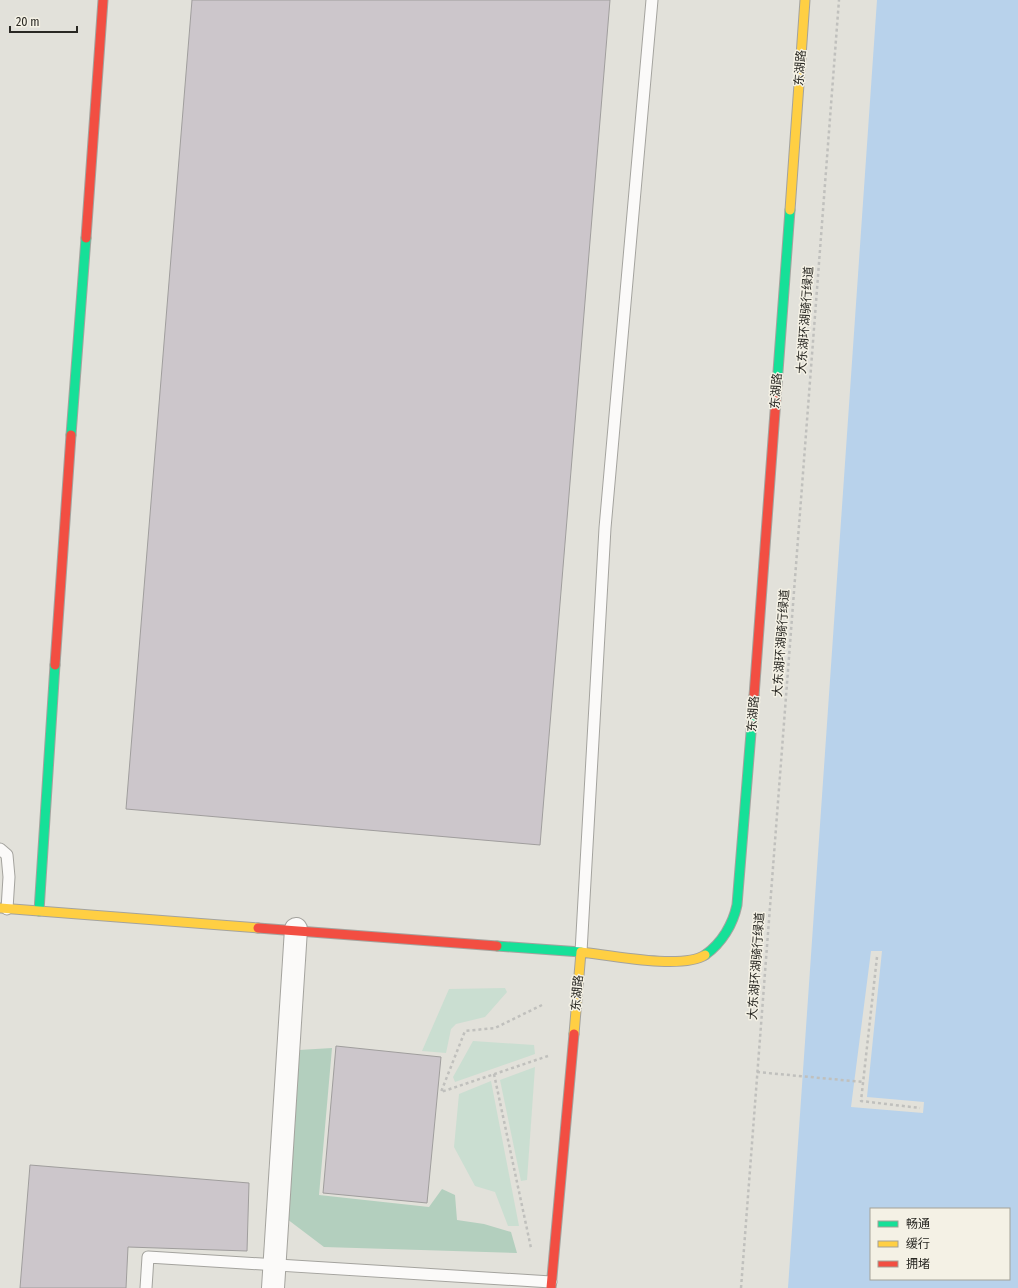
<svg xmlns="http://www.w3.org/2000/svg" width="1018" height="1288" font-family="'Fira Sans Condensed','Noto Sans SC',sans-serif">
<style>
.green{fill:#caded1}
.forest{fill:#b3cfbe}
.water{fill:#b8d2eb;fill-rule:evenodd}
.pier{fill:#e2e1da}
.building{fill:#ccc6cb;stroke:#a09e9d}
.lines{fill:none;stroke-linecap:round;stroke-linejoin:round}
.lane-casing{stroke:#a4a39e;stroke-width:13}
.street-casing{stroke:#a4a39e;stroke-width:24}
.fast-casing{stroke:#a4a39e;stroke-width:11}
.slow-casing{stroke:#a4a39e;stroke-width:11}
.jam-casing{stroke:#a4a39e;stroke-width:11}
.path{stroke:#c0c0bd;stroke-width:2.5;stroke-dasharray:3 3;stroke-linecap:butt}
.lane{stroke:#fbfaf9;stroke-width:11}
.street{stroke:#fbfaf9;stroke-width:22}
.fast{stroke:#16e098;stroke-width:9}
.slow{stroke:#ffcf43;stroke-width:9}
.jam{stroke:#f24e42;stroke-width:9}
.labels{text-anchor:middle;dominant-baseline:central;stroke-width:3;stroke-linejoin:round;paint-order:stroke}
.street-label{font-size:12px;fill:#292823;stroke:#f4f1e5}
</style>
<rect width="100%" height="100%" fill="#e2e1da"/>
<!-- green -->
<g class="green">
<polygon points="505,988 507,992 485,1017 456,1024 451,1029 446,1053 422,1051 449,989"/>
<polygon points="473,1041 534,1045 535,1054 455,1082 453,1077"/>
<polygon points="535,1067 527,1180 521,1181 500,1080"/>
<polygon points="491,1081 519,1226 508,1226 495,1192 475,1186 454,1147 459,1094"/>
</g>
<!-- forest -->
<polygon class="forest" points="332,1048 319,1195 429,1207 442,1189 455,1195 457,1220 484,1224 511,1232 517,1253 324,1247 287,1219 299,1050"/>
<!-- water -->
<path class="water" d="M877 0H1018V1288H788ZM871 1209H1009V1279H871Z"/>
<!-- pier -->
<polygon class="pier" points="871,951 882,951 867,1097 924,1102 923,1113 851,1107"/>
<!-- building -->
<g class="building">
<polygon points="192,0 610,0 540,845 126,809"/>
<polygon points="336,1046 441,1057 427,1203 323,1193"/>
<polygon points="30,1165 249,1183 247,1251 128,1247 126,1288 20,1288"/>
</g>
<g class="lines">
<defs>
<g id="lane">
<polyline points="0,849 7,855 9,877 7,909"/>
<polyline points="581,952 605,528 652,0"/>
<polyline points="146,1288 148,1257 551,1282"/>
</g>
<polyline id="street" points="273,1288 296,929"/>
<g id="fast">
<polyline points="777,385 790,210"/>
<polyline points="71,435 86,238"/>
<polyline points="39,911 55,665"/>
<polyline points="497,946 581,952"/>
<path d="M705 955C722 943 733 924 737 905L754 696"/>
</g>
<g id="slow">
<polyline points="790,210 805,0"/>
<polyline points="0,908 258,928"/>
<path d="M574 1034 581 952C609 955 682 970 705 955"/>
</g>
<g id="jam">
<polyline points="86,238 103,0"/>
<polyline points="55,665 71,435"/>
<polyline points="754,696 777,385"/>
<polyline points="258,928 497,946"/>
<polyline points="551,1288 574,1034"/>
</g>
</defs>
<!-- lane casing -->
<use href="#lane" class="lane-casing"/>
<!-- street casing -->
<use href="#street" class="street-casing"/>
<!-- fast casing -->
<use href="#fast" class="fast-casing"/>
<!-- slow casing -->
<use href="#slow" class="slow-casing"/>
<!-- jam casing -->
<use href="#jam" class="jam-casing"/>
<!-- path -->
<g class="path">
<polyline points="877,957 861,1101 920,1108"/>
<polyline points="542,1005 495,1028 465,1031 441,1092 548,1056"/>
<polyline points="757,1072 863,1082"/>
<polyline points="494,1074 531,1248"/>
<polyline points="741,1288 839,0"/>
</g>
<!-- lane -->
<use href="#lane" class="lane"/>
<!-- street -->
<use href="#street" class="street"/>
<!-- fast -->
<use href="#fast" class="fast"/>
<!-- slow -->
<use href="#slow" class="slow"/>
<!-- jam -->
<use href="#jam" class="jam"/>
</g>
<g class="labels">
<!-- street labels -->
<g class="street-label">
<text transform="translate(800 68) rotate(-86)">东湖路</text>
<text transform="translate(805 320) rotate(-86)">大东湖环湖骑行绿道</text>
<text transform="translate(776 391) rotate(-86)">东湖路</text>
<text transform="translate(781 643) rotate(-86)">大东湖环湖骑行绿道</text>
<text transform="translate(753 714) rotate(-86)">东湖路</text>
<text transform="translate(756 966) rotate(-86)">大东湖环湖骑行绿道</text>
<text transform="translate(577 993) rotate(-85)">东湖路</text>
</g>
</g>
<!-- legend -->
<rect x="870" y="1208" width="140" height="72" fill="#f4f1e5" stroke="#a3a197"/>
<rect x="878" y="1221" width="20" height="6" fill="#16e098" stroke="#a3a197"/>
<text x="906" y="1228" font-size="12" fill="#292823">畅通</text>
<rect x="878" y="1241" width="20" height="6" fill="#ffcf43" stroke="#a3a197"/>
<text x="906" y="1248" font-size="12" fill="#292823">缓行</text>
<rect x="878" y="1261" width="20" height="6" fill="#f24e42" stroke="#a3a197"/>
<text x="906" y="1268" font-size="12" fill="#292823">拥堵</text>
<!-- scale -->
<path d="M10 26v6h67v-6" fill="none" stroke="#292823" stroke-width="2"/>
<text x="16" y="26" font-size="12" fill="#292823" stroke="#f4f1e5" stroke-width="3" paint-order="stroke">20 m</text>
</svg>
